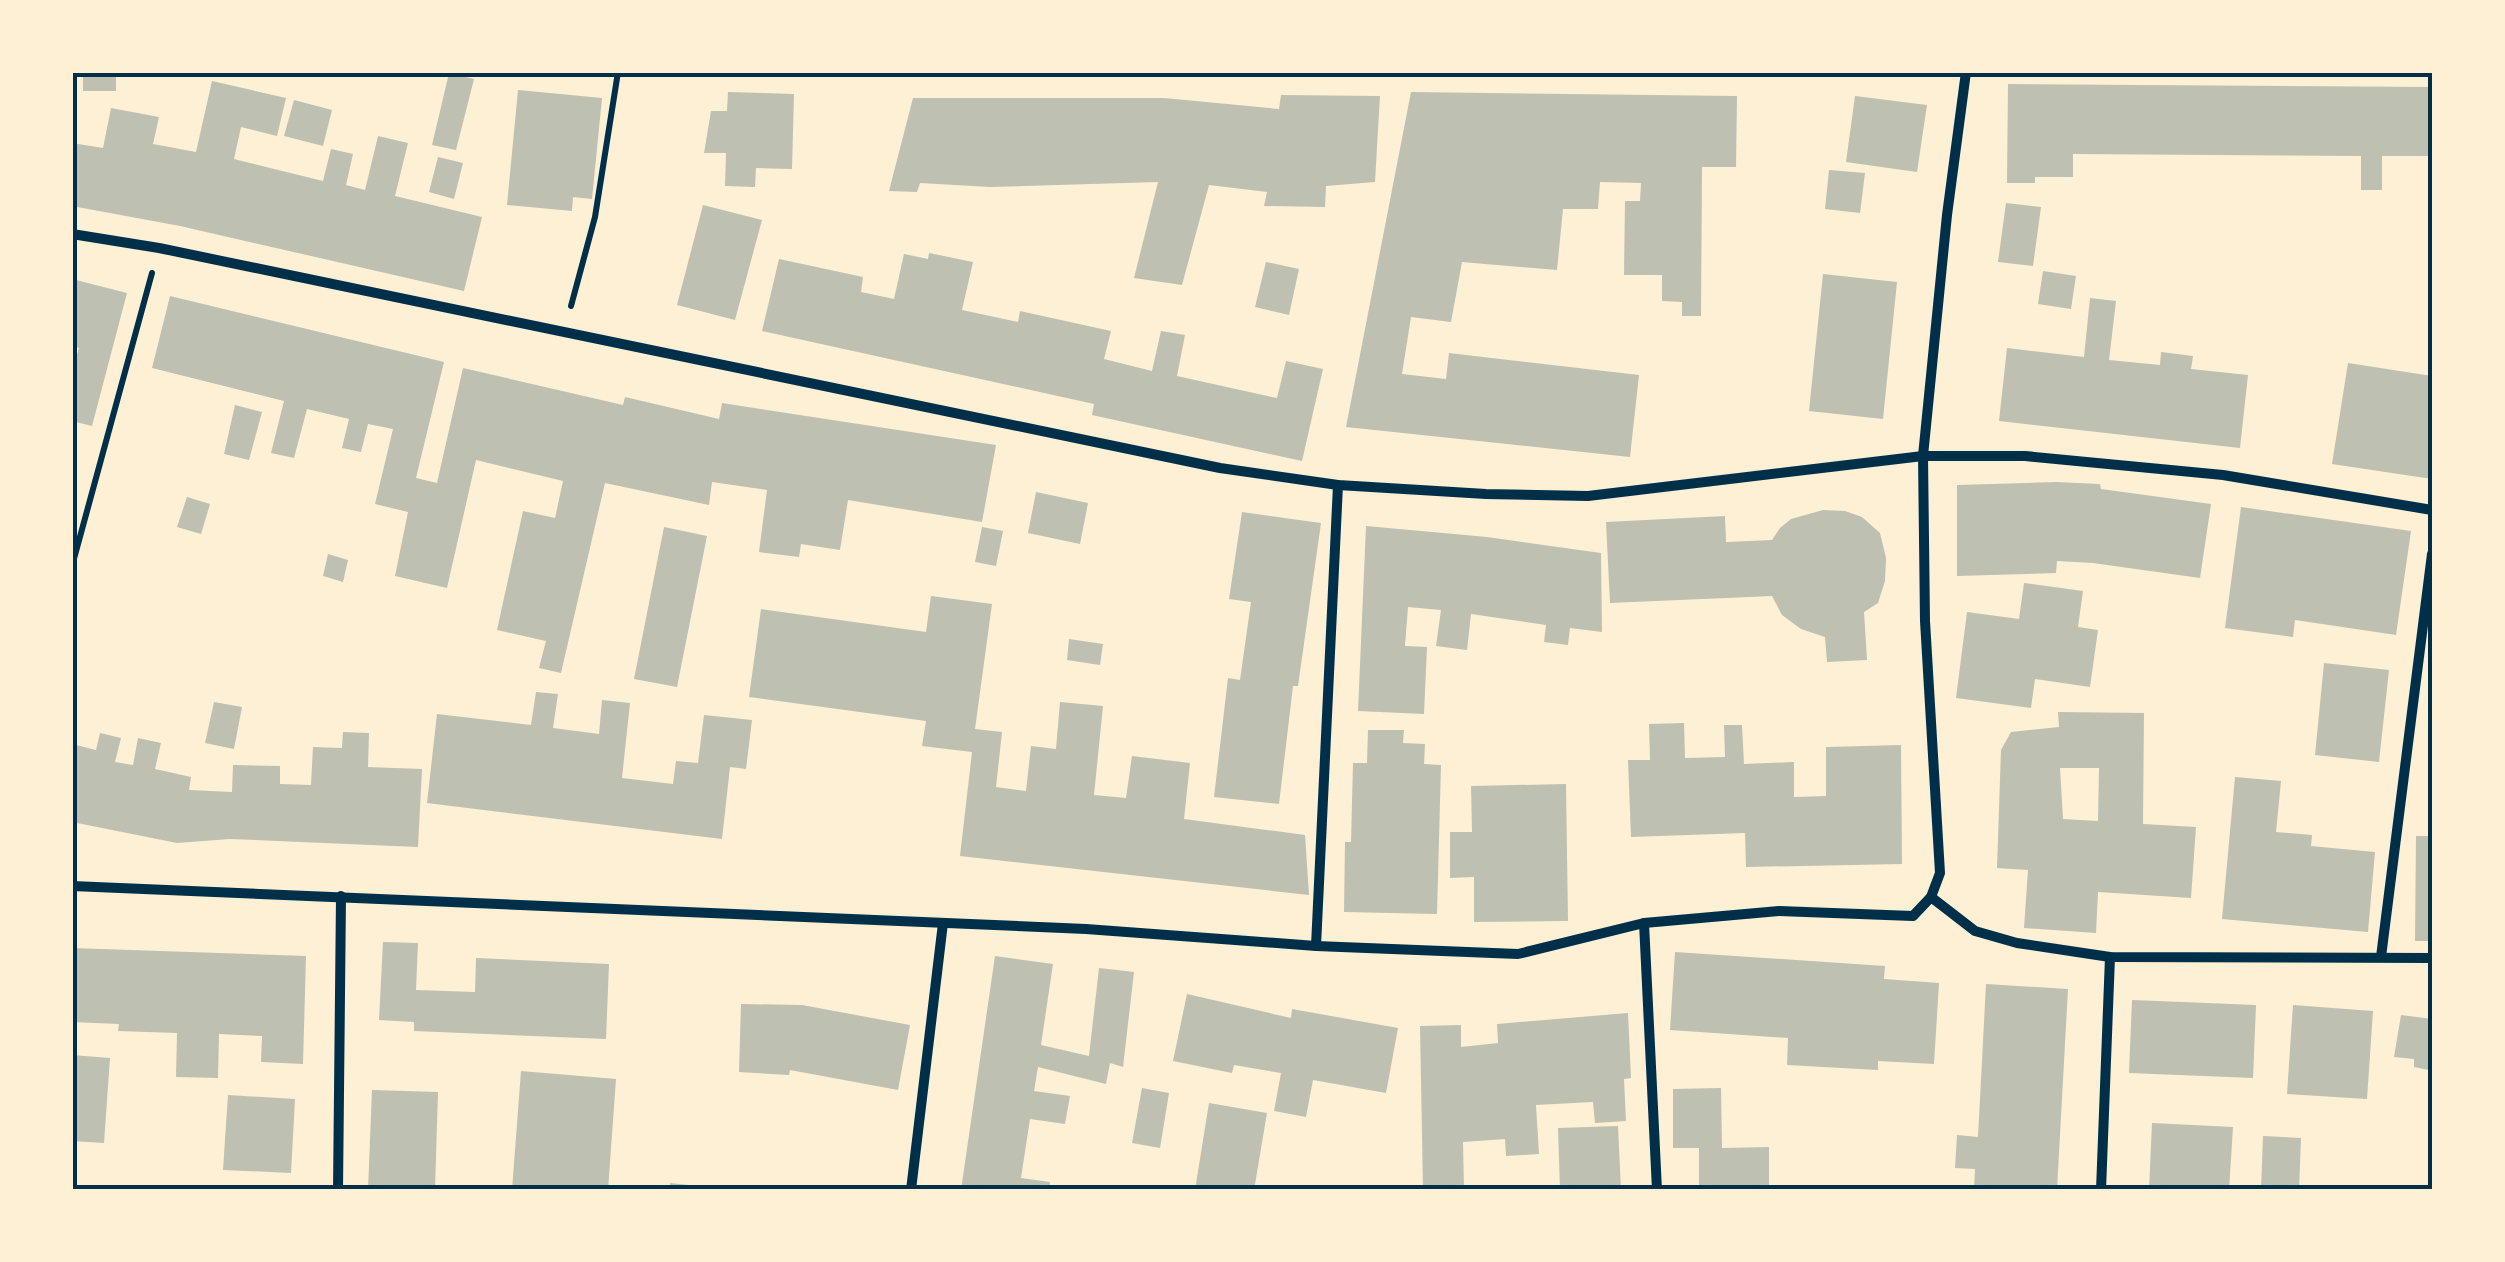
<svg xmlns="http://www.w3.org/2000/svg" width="2505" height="1262" font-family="Cabin,sans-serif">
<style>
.building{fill:#bec0b2;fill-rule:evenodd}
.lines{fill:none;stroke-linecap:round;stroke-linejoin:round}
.path{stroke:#003049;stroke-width:6}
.minor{stroke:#003049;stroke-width:10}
.neatline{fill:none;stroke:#003049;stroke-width:4}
</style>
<rect width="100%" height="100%" fill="#fdf0d5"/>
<!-- building -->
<g class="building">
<rect x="83" y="72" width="33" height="19"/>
<polygon points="449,73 474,79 456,150 432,145"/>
<polygon points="212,81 286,98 277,136 241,127 234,159 323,181 331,149 353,154 346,185 365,190 378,136 408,143 395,196 482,217 464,291 180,226 72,206 72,143 103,148 111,108 159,117 153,144 196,152"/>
<polygon points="2008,84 2432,87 2432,156 2382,156 2382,190 2361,190 2361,156 2073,154 2073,177 2035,177 2035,183 2007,183"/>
<polygon points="518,90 602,98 592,199 573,197 572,211 507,205"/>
<polygon points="728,92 794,94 792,169 756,168 755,187 725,186 726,153 704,153 711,111 727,111"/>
<polygon points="1411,92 1737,96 1736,167 1702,167 1701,316 1682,316 1682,302 1662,301 1662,275 1624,275 1625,201 1640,201 1641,183 1600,182 1598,209 1563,209 1557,270 1462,262 1451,322 1411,317 1402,374 1446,379 1449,353 1639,375 1630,457 1346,427"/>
<polygon points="1281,95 1380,96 1375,182 1326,186 1325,207 1264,206 1267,192 1209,185 1182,285 1134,278 1158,182 990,187 920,183 917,192 889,191 913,98 1164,98 1279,109"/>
<polygon points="1855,96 1927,105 1917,172 1846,162"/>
<polygon points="294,100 332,110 323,146 284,136"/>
<polygon points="438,157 463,163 454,199 429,192"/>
<polygon points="1829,170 1865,173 1860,213 1825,209"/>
<polygon points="2006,203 2041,207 2033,266 1998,262"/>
<polygon points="703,205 762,220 735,320 677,305"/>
<polygon points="929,253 973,262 962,310 1018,322 1020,311 1111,331 1104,359 1152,371 1161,331 1185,335 1177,376 1277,398 1286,361 1323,369 1302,461 1092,415 1094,404 762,331 779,259 863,277 861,292 894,299 904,254 928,259"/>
<polygon points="1266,262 1299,269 1289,315 1255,307"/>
<polygon points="2043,271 2076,276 2071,309 2038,304"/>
<polygon points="1823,274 1897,282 1883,419 1809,411"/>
<polygon points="72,279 127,293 92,426 72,421 72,371 79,348 72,346"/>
<polygon points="170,296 444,362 416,478 437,483 463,368 623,405 625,397 719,419 722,403 996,445 982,522 848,500 840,550 801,544 799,557 759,552 767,490 712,482 709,505 605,483 561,673 539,668 546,641 497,630 523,511 555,518 563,481 476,460 447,588 395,576 408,512 375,504 393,429 368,424 361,452 342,448 349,419 307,409 294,458 271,453 284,401 152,368"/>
<polygon points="2090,298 2116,301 2109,360 2160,365 2161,352 2193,356 2191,369 2248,375 2240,448 1999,421 2007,348 2084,357"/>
<polygon points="2348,363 2432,376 2432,479 2332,464"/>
<polygon points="235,405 262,412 249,460 224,454"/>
<polygon points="2056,482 2100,484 2101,489 2211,504 2200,578 2093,563 2057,561 2056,573 1957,576 1957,485"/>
<polygon points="1036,492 1088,503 1080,544 1028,533"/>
<polygon points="187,497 210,504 201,534 177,527"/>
<polygon points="2241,507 2411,531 2396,635 2295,620 2293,637 2225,628"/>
<polygon points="1823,510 1845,511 1862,517 1880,533 1886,558 1885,581 1878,603 1864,612 1867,660 1827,662 1825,637 1801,629 1782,615 1772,596 1610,603 1606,522 1725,516 1726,542 1772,540 1780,528 1791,519"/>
<polygon points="1242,512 1321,523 1298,686 1293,686 1279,804 1214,797 1228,678 1240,680 1251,602 1229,599"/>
<polygon points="1366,526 1487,537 1601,553 1602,632 1570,628 1568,645 1544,642 1546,625 1471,614 1467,650 1436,646 1441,610 1408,607 1405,646 1427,647 1424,714 1358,711"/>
<polygon points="664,527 707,536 677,687 634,679"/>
<polygon points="982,527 1003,531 996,566 975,562"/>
<polygon points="328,554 348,560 343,582 323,576"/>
<polygon points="2024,583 2083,591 2078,627 2098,630 2090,687 2035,679 2031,708 1956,698 1967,612 2019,619"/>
<polygon points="931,596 992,604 975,729 1002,732 996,787 1026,791 1031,746 1056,749 1060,702 1103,706 1094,795 1126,798 1132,756 1190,763 1184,819 1305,835 1309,895 960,856 972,752 922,746 926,721 749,697 761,609 926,632"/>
<polygon points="1069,639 1103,644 1100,665 1067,660"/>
<polygon points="2324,663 2389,670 2379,762 2315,755"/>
<polygon points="536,692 558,694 553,728 599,734 602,700 630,703 622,778 673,784 676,761 698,763 704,715 752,720 746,769 730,767 722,839 427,803 437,714 531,725"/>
<polygon points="214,702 242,707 234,749 205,743"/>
<path d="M2058 712 2144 713 2143 824 2196 827 2191 898 2098 892 2096 933 2024 928 2028 870 1997 868 2001 750 2011 732 2059 727ZM2060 768H2099L2098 821 2063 819Z"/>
<polygon points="1684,723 1685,758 1725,757 1724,725 1742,725 1744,764 1794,762 1794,797 1826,796 1826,747 1901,745 1902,864 1746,867 1745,833 1631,837 1628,760 1650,760 1649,724"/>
<polygon points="1368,730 1404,730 1403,743 1425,744 1424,764 1441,765 1437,914 1344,912 1345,842 1351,842 1353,763 1367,763"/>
<polygon points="343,732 369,733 368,767 422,769 418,847 230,839 177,843 72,822 72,744 96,750 100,733 121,738 115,762 133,765 138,738 161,743 155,769 191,777 189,790 232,792 233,765 280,766 280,784 311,785 313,747 342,748"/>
<polygon points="2235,777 2281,781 2276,832 2312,835 2311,846 2375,852 2368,932 2222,919"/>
<polygon points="1566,784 1568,921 1474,922 1474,877 1450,878 1450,832 1472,832 1471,786"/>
<polygon points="2416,836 2432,836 2432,941 2415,941"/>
<polygon points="383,942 418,943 416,990 475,992 476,958 609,964 606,1039 414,1031 414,1022 379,1020"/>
<polygon points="72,948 306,956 303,1064 261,1062 262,1036 219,1034 218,1078 176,1077 177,1033 118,1031 119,1024 72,1022"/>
<polygon points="1675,952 1885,966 1884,979 1939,983 1934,1064 1878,1061 1878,1070 1787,1065 1788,1038 1670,1030"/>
<polygon points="995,956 1053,964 1041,1045 1089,1056 1099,968 1134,972 1123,1067 1110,1063 1106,1084 1038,1067 1034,1091 1070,1096 1065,1124 1030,1119 1021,1178 1050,1182 1049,1190 961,1190"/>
<polygon points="1986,984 2068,989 2057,1190 1974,1190 1975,1169 1955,1168 1957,1135 1978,1137"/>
<polygon points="1187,994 1291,1018 1292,1009 1398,1028 1386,1093 1313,1080 1306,1117 1274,1111 1281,1073 1234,1065 1232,1073 1173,1061"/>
<polygon points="2132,1000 2256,1005 2253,1078 2129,1073"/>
<polygon points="741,1004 802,1005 910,1025 898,1090 790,1070 789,1075 739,1072"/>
<polygon points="2293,1005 2373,1011 2367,1099 2287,1094"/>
<polygon points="1628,1013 1631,1078 1624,1079 1626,1121 1595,1123 1593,1102 1536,1105 1539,1154 1506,1156 1505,1139 1463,1142 1464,1190 1423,1190 1420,1026 1461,1025 1461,1047 1498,1043 1497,1024"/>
<polygon points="2401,1015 2432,1019 2429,1070 2414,1067 2414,1059 2394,1057"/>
<polygon points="72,1055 110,1058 104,1143 72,1141"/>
<polygon points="521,1071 616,1079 608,1190 512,1190"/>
<polygon points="1142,1088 1169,1093 1160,1148 1132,1143"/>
<polygon points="1721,1088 1722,1148 1769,1147 1769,1190 1699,1190 1699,1148 1673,1148 1673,1089"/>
<polygon points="372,1090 438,1092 435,1190 368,1190"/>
<polygon points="228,1095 295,1099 291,1173 223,1170"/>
<polygon points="1209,1103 1267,1113 1254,1190 1195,1190"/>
<polygon points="2152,1123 2233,1127 2229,1190 2149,1190"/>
<polygon points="1618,1126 1621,1190 1560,1190 1558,1128"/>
<polygon points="2263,1136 2301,1138 2299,1190 2261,1190"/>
<polygon points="670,1183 709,1187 709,1190 670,1190"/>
</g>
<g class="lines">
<!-- path -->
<g class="path">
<polyline points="571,306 595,217 618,72"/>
<polyline points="72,566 152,273"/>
</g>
<!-- minor -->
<g class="minor">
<polyline points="72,234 159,248 1220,468 1338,485 1486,494 1588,496 1923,456 2025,456 2223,475 2432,510"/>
<polyline points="72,886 1086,929 1316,946 1518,954 1644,923 1779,911 1913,916 1931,897 1940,873 1925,621 1923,456 1947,215 1966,72"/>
<polyline points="1931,897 1975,931 2017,943 2110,957 2432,958"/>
<polyline points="1644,923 1657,1190"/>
<polyline points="1316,946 1338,485"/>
<polyline points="2381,957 2432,554"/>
<polyline points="338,1190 341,896"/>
<polyline points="911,1190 943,923"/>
<polyline points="2101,1190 2110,957"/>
</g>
</g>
<!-- border -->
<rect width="2505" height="1262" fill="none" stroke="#fdf0d5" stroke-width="150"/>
<rect x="75" y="75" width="2355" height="1112" class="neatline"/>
</svg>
